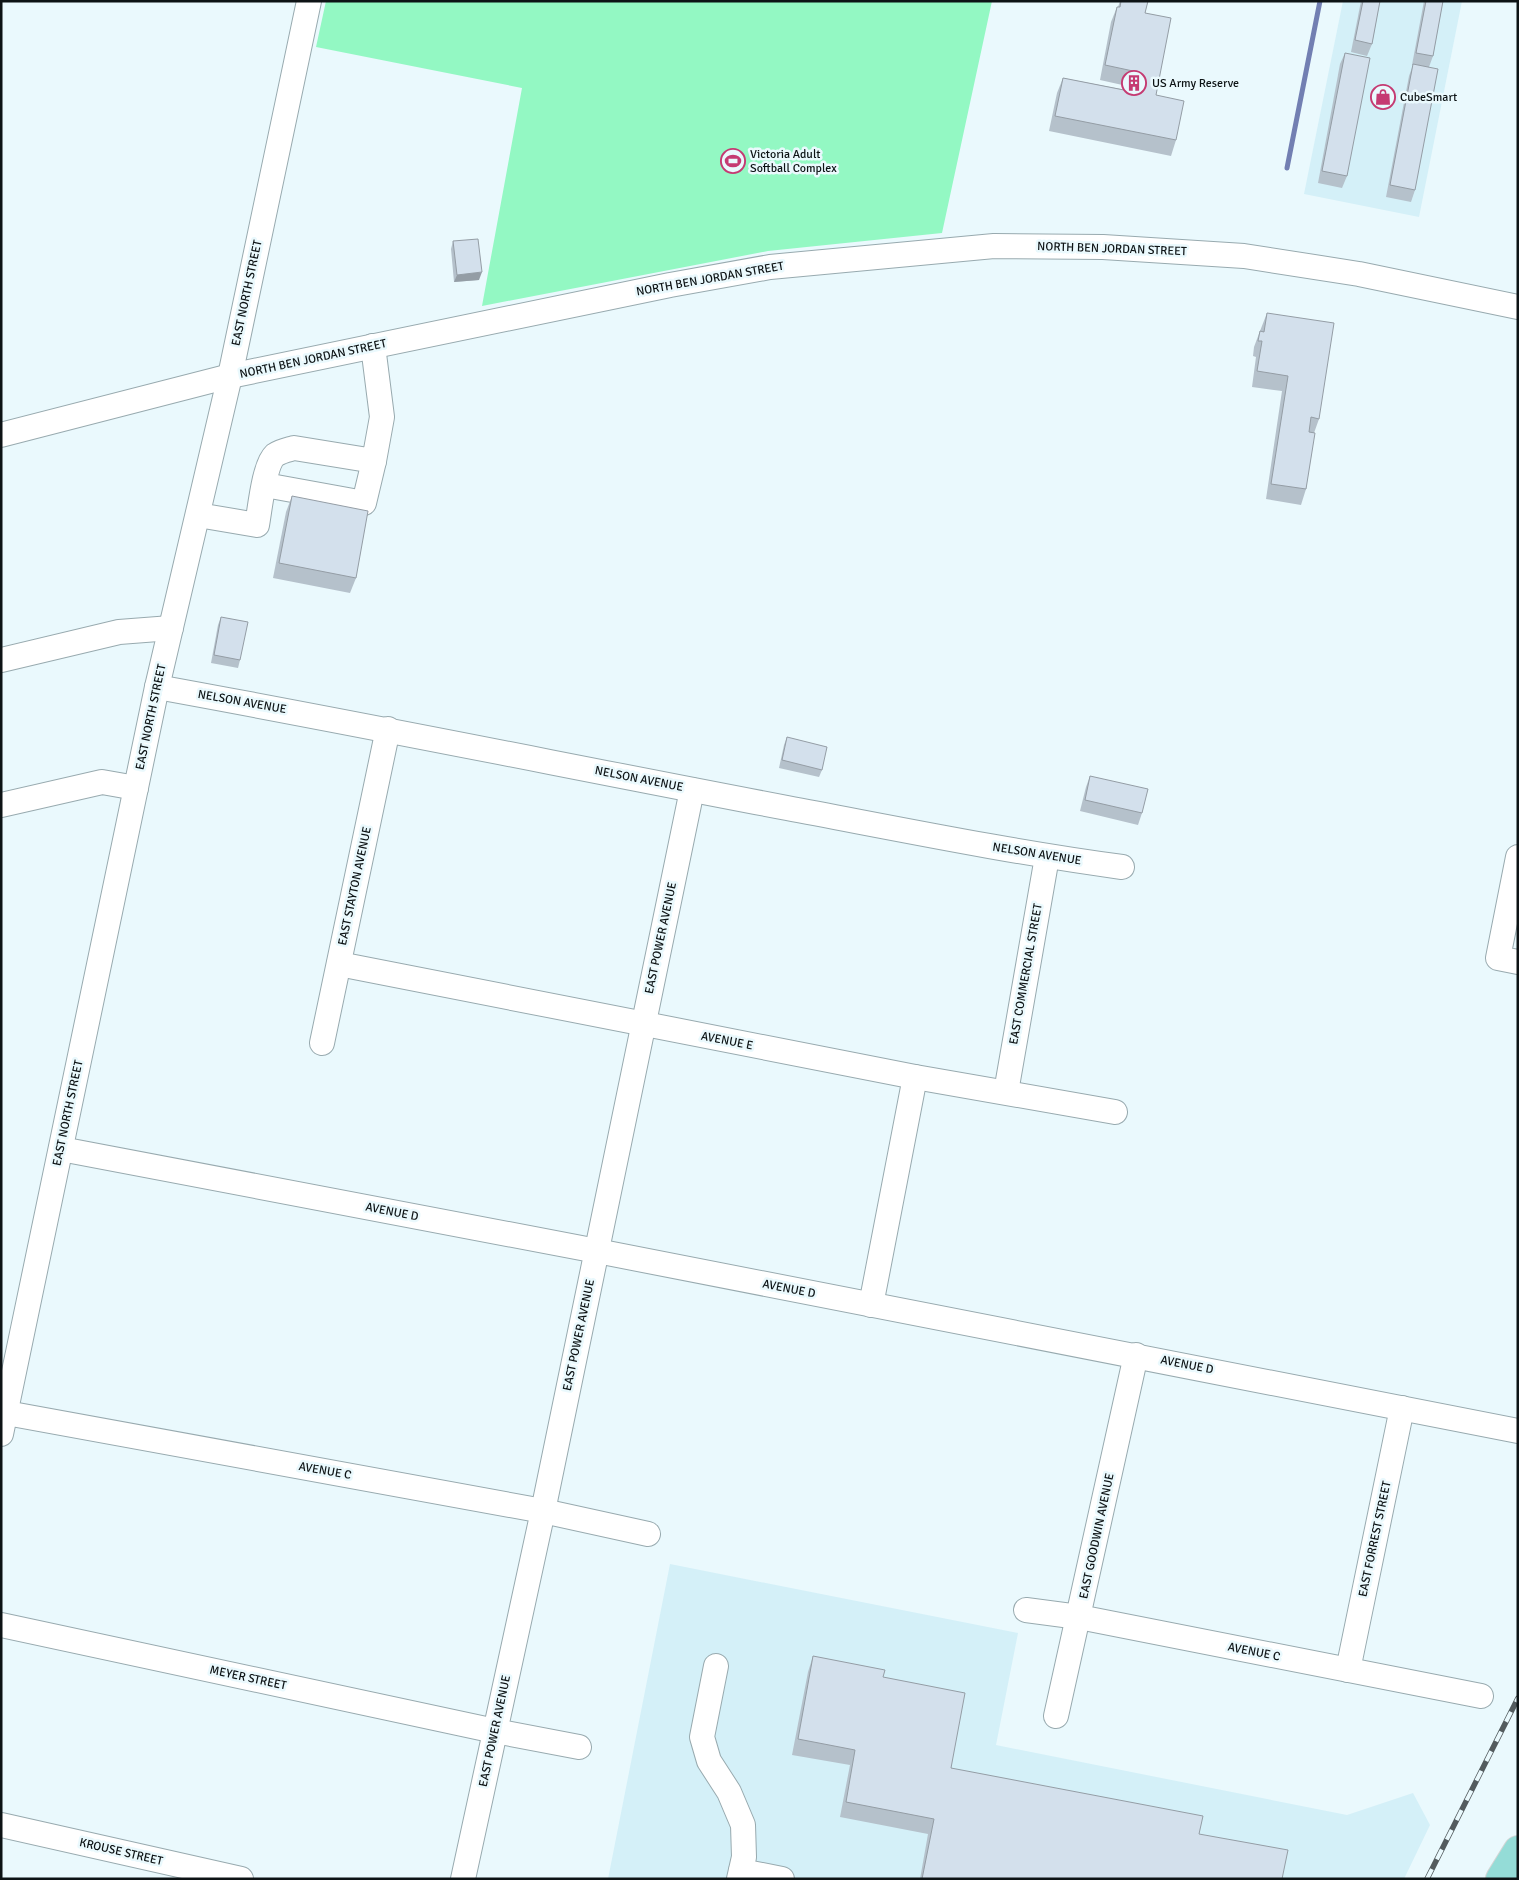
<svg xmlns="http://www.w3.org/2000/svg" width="1519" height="1880" font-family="Signika,sans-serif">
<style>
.built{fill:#d4f0f8}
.green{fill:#93f8c3}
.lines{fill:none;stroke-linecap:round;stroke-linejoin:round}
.stream{stroke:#727fb2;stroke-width:5}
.minor-casing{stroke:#98aaaf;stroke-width:26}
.major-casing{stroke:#d3d5d5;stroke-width:30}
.minor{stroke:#fff;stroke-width:24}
.major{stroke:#94dcd7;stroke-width:28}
.rail-casing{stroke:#535b5e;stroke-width:5.5}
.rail{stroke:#eaf9fd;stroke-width:4;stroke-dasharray:11;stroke-linecap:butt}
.wall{fill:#b5c1cb}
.shaded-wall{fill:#949da5}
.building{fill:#d3e0ec;stroke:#949da5}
.labels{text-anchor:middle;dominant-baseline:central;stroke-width:5;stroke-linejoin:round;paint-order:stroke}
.poi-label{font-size:12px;fill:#0d1315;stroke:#eaf9fd;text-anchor:start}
.street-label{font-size:12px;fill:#0d1315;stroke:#eaf9fd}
</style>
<rect width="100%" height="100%" fill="#eaf9fd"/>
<!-- built -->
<g class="built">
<polygon points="1343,1 1462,1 1419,217 1304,194"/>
<polygon points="670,1564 1018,1633 996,1745 1347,1815 1413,1793 1430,1825 1404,1879 608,1879"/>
</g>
<!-- green -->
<polygon class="green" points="326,1 992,1 942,233 768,251 482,306 522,88 316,47"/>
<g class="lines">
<!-- stream -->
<polyline class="stream" points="1287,168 1320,1"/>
<defs>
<g id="minor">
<polyline points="1,435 230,376 670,285 770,267 994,246 1103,247 1244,256 1359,274 1518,307"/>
<polyline points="265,485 364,503 374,461"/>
<path d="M198 515 257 525C260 509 264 465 275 455 281 451 287 450 294 448L374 461 382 417 373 346"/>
<polyline points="1,660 119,632 171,628"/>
<path d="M157 687C367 725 577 768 787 808 899 829 1010 852 1122 867"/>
<polyline points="1,805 102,782 136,788"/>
<polyline points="1518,857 1498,958 1518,962"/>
<polyline points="339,964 915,1077 1115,1112"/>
<polyline points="322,1043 388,729"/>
<polyline points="1006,1092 1047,857"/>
<polyline points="61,1149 597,1251 1518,1431"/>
<polyline points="871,1305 915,1077"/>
<polyline points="1,1412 543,1511 648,1534"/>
<polyline points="1,1434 157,687 230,376 309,1"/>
<polyline points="1026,1610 1079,1617 1481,1696"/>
<polyline points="1,1625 495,1731 579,1747"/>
<polyline points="716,1666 702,1737 709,1761 729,1792 743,1825 744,1857 739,1879"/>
<polyline points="1348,1670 1402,1408"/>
<polyline points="1056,1716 1136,1355"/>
<polyline points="1,1825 241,1879"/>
<polyline points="741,1871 782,1879"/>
<polyline points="463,1879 543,1511 692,790"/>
</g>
<polyline id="major" points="1500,1879 1518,1850"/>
</defs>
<!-- minor casing -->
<use href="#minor" class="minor-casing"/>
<!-- major casing -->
<use href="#major" class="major-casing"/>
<!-- minor -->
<use href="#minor" class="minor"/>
<!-- major -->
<use href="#major" class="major"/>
<defs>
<polyline id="rail" points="1427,1879 1518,1698"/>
</defs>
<!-- rail casing -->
<use href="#rail" class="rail-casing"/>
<!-- rail -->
<use href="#rail" class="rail"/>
</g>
<!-- wall -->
<g class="wall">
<polygon points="1120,1 1148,1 1145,13 1156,95 1176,140 1171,156 1049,131 1057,93 1063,78 1126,90 1127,86 1100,80 1111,22 1117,7 1118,7"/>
<polygon points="1361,1 1380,1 1372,44 1367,56 1351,52"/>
<polygon points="1424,1 1443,1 1433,56 1429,67 1415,190 1411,202 1386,197 1409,76 1413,65 1412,65"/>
<polygon points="1345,53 1347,176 1342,188 1318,183 1340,64"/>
<polygon points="453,241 479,280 454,282 451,249"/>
<polygon points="1267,313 1319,419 1314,433 1306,489 1301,505 1266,499 1282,391 1252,387 1256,357 1253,356 1254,347 1260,331"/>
<polygon points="292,496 356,578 350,593 273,578 286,512"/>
<polygon points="221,617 240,660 238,668 211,663 218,625"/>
<polygon points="787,737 822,770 819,777 779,768 784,745"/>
<polygon points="1090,776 1142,813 1138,825 1080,811 1086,787"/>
<polygon points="813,1656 883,1677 951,1768 1199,1834 1282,1879 920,1879 928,1834 840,1817 850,1765 792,1755 808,1672"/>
</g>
<!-- shaded-wall -->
<polygon class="shaded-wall" points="482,272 479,280 454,282 457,275"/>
<!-- building -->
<g class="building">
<polygon points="1121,1 1148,1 1145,13 1171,18 1156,95 1184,101 1176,140 1055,116 1063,78 1129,91 1133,71 1105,65 1117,7 1120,7"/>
<polygon points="1363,1 1380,1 1372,44 1355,40"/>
<polygon points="1426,1 1443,1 1433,56 1416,53"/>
<polygon points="1345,53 1370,58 1347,176 1322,171"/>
<polygon points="1413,64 1438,69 1415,190 1390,185"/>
<polygon points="478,239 482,272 457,275 453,241"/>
<polygon points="1267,313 1334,323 1319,419 1311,417 1309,432 1315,433 1306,489 1271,484 1288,376 1257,371 1262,341 1258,341 1260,331 1264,332"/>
<polygon points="292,496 368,511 356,578 279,563"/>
<polygon points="221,617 248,622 240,660 214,655"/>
<polygon points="787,737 827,747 822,770 782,760"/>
<polygon points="1090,776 1148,789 1142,813 1085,800"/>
<polygon points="813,1656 885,1670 883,1677 965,1693 951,1768 1203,1816 1199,1834 1288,1850 1282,1879 922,1879 934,1819 846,1802 855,1750 798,1739"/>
</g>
<!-- icons -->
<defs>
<symbol id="building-ring" viewBox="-11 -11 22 22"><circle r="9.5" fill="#eaf9fd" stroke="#c53a72" stroke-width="1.5"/><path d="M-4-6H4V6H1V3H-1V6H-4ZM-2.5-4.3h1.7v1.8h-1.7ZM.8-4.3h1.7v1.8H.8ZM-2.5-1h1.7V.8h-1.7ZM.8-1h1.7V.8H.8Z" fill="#c53a72"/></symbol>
<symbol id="shop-ring" viewBox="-11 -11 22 22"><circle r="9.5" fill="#eaf9fd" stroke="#c53a72" stroke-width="1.5"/><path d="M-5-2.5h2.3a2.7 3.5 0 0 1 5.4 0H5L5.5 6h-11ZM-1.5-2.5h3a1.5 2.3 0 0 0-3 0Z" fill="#c53a72"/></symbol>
<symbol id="stadium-ring" viewBox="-11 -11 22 22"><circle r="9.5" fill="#eaf9fd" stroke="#c53a72" stroke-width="1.5"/><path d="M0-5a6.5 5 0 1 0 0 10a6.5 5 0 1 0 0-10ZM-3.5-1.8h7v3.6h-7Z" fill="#c53a72"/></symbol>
</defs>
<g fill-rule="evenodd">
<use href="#building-ring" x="1120" y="69" width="28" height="28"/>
<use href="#shop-ring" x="1369" y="83" width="28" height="28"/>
<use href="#stadium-ring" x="719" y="147" width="28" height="28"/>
</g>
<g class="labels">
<!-- poi labels -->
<g class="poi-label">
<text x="1152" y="83">US Army Reserve</text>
<text x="1400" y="97">CubeSmart</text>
<text x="750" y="154">Victoria Adult<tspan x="750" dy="14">Softball Complex</tspan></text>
</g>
<!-- street labels -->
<g class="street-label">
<text transform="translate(1112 249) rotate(2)">NORTH BEN JORDAN STREET</text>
<text transform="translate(710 279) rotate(-10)">NORTH BEN JORDAN STREET</text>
<text transform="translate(247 293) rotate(-78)">EAST NORTH STREET</text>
<text transform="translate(313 359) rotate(-12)">NORTH BEN JORDAN STREET</text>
<text transform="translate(242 702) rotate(10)">NELSON AVENUE</text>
<text transform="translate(151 717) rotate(-78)">EAST NORTH STREET</text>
<text transform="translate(639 779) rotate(11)">NELSON AVENUE</text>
<text transform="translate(1037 854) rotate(9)">NELSON AVENUE</text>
<text transform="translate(355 886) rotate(-78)">EAST STAYTON AVENUE</text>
<text transform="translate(661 938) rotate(-78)">EAST POWER AVENUE</text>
<text transform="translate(1026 974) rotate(-80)">EAST COMMERCIAL STREET</text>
<text transform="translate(727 1041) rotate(11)">AVENUE E</text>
<text transform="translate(68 1113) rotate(-78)">EAST NORTH STREET</text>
<text transform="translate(392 1212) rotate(11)">AVENUE D</text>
<text transform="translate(789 1289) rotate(11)">AVENUE D</text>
<text transform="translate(579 1335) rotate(-78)">EAST POWER AVENUE</text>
<text transform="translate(1187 1365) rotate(11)">AVENUE D</text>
<text transform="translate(325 1471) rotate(10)">AVENUE C</text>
<text transform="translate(1097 1536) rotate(-78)">EAST GOODWIN AVENUE</text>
<text transform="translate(1375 1539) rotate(-78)">EAST FORREST STREET</text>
<text transform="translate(1254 1652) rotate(11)">AVENUE C</text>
<text transform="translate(248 1678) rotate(12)">MEYER STREET</text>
<text transform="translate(495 1731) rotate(-78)">EAST POWER AVENUE</text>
<text transform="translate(121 1852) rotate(13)">KROUSE STREET</text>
</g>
</g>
<!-- border -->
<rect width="1519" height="1880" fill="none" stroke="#0d1315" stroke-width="5"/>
</svg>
